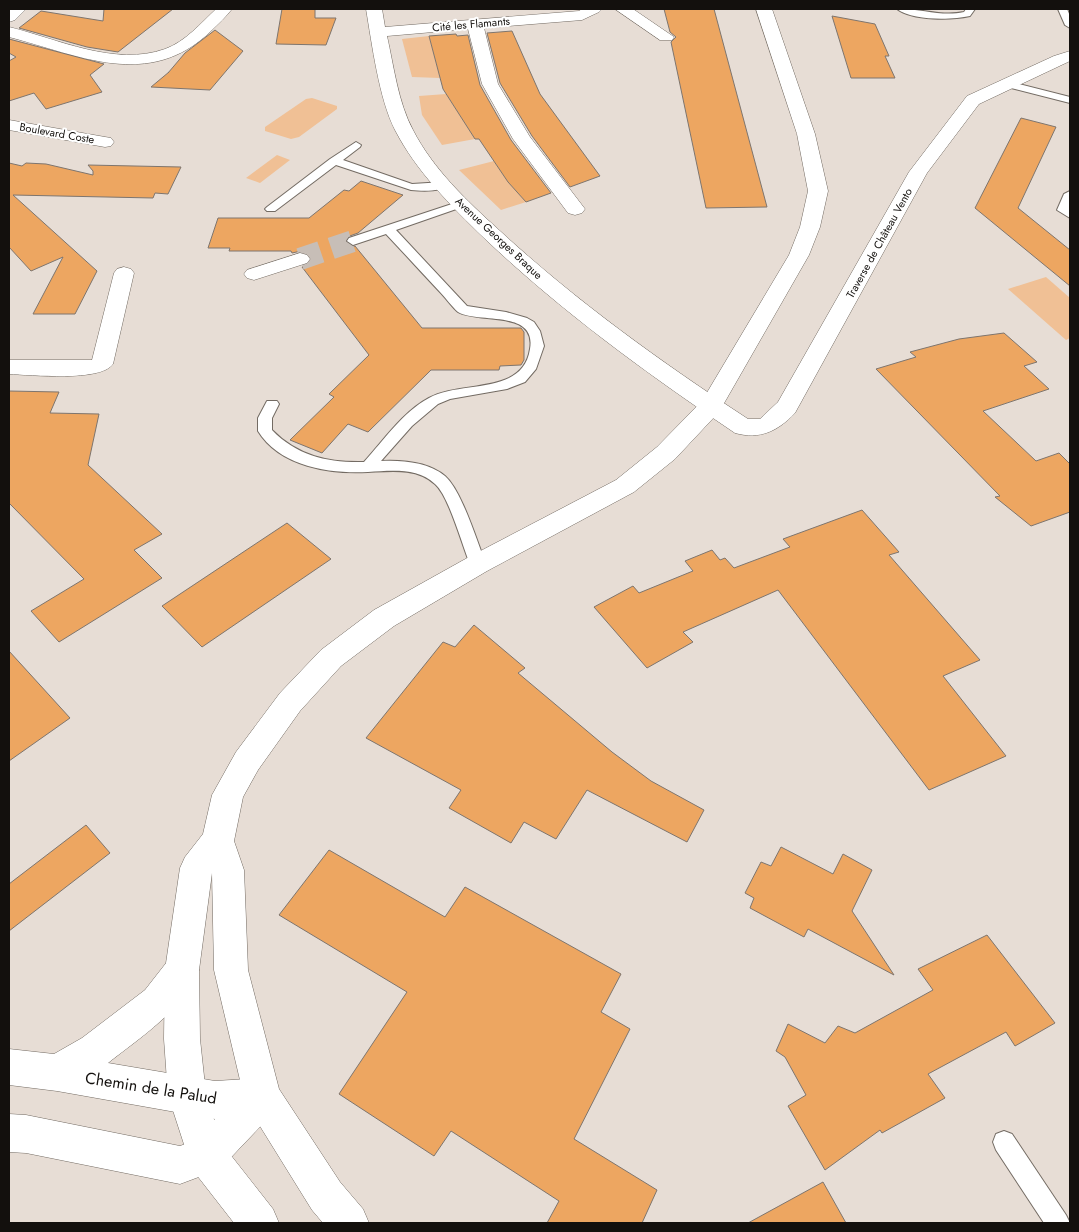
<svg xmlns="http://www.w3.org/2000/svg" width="1079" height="1232" font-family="Jost,sans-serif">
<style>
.green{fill:#f0c095}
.building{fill:#eda661;stroke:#7e756e}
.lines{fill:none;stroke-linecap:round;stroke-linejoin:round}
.minor-tunnel{stroke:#c7beb7;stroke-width:22;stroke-dasharray:22 11;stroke-linecap:butt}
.service-casing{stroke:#736b63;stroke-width:2}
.minor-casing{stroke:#736b63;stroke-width:1}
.tertiary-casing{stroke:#736b63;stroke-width:1}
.secondary-casing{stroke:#736b63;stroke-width:1}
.service{fill:#fff;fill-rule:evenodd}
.minor{fill:#fff;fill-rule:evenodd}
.tertiary{fill:#fff;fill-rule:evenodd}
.secondary{fill:#fff;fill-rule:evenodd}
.labels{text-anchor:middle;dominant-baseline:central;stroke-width:4;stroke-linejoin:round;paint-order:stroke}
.far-street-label{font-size:11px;fill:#13100d;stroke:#fff}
.near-street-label{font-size:16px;fill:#13100d;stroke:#fff}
</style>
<rect width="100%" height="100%" fill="#e7ddd5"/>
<!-- green -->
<g class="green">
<polygon points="429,36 440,78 412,77 402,39"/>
<polygon points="446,94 475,139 442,145 422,115 419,96"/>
<polygon points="312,98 337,106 337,109 299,137 291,139 265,131 265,127 306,99"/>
<polygon points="277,155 290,160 260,183 246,178"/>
<polygon points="494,161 508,182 526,202 501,210 459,170"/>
<polygon points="1046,277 1070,298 1070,338 1066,340 1008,289"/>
</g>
<!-- building -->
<g class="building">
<polygon points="104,9 173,9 118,52 87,47 19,28 41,11 103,21"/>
<polygon points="282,9 315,9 315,18 336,18 326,45 276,44"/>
<polygon points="664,9 714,9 767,207 706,208 671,42 676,37 670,32"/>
<polygon points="832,16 875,24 889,56 885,56 895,78 851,78"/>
<polygon points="215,30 243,51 210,90 151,87 169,72 168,73 185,53"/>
<polygon points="512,31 540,94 600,176 570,187 532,136 500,83 487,33"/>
<polygon points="456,34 457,36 468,35 480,85 511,140 551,193 526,202 508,182 479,139 475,139 443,89 429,36"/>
<polygon points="9,39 104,64 90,75 102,92 46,109 34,93 9,101 9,61 16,57 9,53"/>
<polygon points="1021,118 1056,127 1018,208 1070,250 1070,286 975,208"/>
<polygon points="9,163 22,166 26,163 46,164 93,175 93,171 88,165 181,167 168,194 155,193 153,198 13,195 97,271 75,314 33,314 63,257 31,271 9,247"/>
<polygon points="361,181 403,195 358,233 347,237 345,241 352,247 355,246 422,328 521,328 524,332 524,360 521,365 500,366 499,370 431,370 368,432 348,424 322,453 290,440 334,397 329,394 369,355 302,267 308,265 312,260 308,253 301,251 292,253 291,251 229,251 230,248 208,248 218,218 309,218 344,190 349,191"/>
<polygon points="1004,333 1037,362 1024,366 1049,389 983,411 1036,461 1059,453 1070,464 1070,512 1031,526 995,497 1000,496 876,369 916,357 910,352 959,339"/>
<polygon points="9,391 59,392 50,413 99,414 88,465 162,534 134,550 162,578 59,642 31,611 84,579 9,503"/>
<polygon points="862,510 899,552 889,555 980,660 943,676 1006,756 929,790 778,590 683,632 693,642 647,668 594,607 633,586 639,593 693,571 685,561 712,550 720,560 725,558 734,568 790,547 783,539"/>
<polygon points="287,523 331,559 202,647 162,606"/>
<polygon points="474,625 525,668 518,673 612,752 651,781 704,810 687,842 587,790 556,839 524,822 511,843 449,808 461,790 366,738 443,642 455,647"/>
<polygon points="9,651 70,718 9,761"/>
<polygon points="86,825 110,853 9,931 9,884"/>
<polygon points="781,847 833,874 843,854 872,870 852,911 894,975 808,929 804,937 750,908 754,898 745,893 761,862 771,866"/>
<polygon points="329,850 445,917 465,887 621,974 601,1012 630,1029 574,1139 657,1190 642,1223 547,1223 559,1201 451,1131 434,1156 339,1094 407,992 279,915"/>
<polygon points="987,935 1055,1023 1015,1046 1006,1032 928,1074 945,1098 882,1133 880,1130 825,1170 788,1106 806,1095 785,1057 776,1051 788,1024 825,1043 838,1026 855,1033 933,990 918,969"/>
<polygon points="823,1182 846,1223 748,1223"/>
</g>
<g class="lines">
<!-- minor-tunnel -->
<polyline class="minor-tunnel" points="300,259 353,241"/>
<defs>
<g id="service">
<path d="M897 9C920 8 941 17 964 12L966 9H975L970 16C952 20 913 21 897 9Z"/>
<polygon points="1058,9 1067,9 1070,16 1070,28 1065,25"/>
<polygon points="1007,81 1070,97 1070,103 1003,86 1003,82"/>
<path d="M356 142 361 145 360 147 343 160 412 184 444 182 450 185C441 192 422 191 411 190L336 165 275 211H267L265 209 267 207 330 159Z"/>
<polygon points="1070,191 1070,218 1057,210 1064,194"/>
<path d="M461 201 467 204 465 206 396 230 467 306 506 312 527 318 534 322 540 331 544 346 536 369 525 382 507 389 450 399 438 404 412 426 381 461C402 460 428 462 445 476 462 491 477 542 486 564L484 568 478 570 472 568 470 564C462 545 449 496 435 484 417 467 390 471 368 472 331 474 280 467 258 431V418L267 401H277L279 404 272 418V430C297 456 329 463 364 462 384 440 403 412 429 398 461 380 523 396 530 349 537 309 478 324 458 312 452 307 446 298 440 292 422 273 404 253 386 234L353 245 347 241 349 238Z"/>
<polygon points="1004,1131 1012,1134 1066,1215 1070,1223 1044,1223 996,1150 993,1142 996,1134"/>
</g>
<g id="minor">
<polygon points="9,9 26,9 15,20 9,22"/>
<path d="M216 9H232C226 17 218 24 211 31 149 91 79 55 9 37V27C58 39 115 67 165 49 185 42 201 23 216 9Z"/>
<path d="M366 9H382L385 27 579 11 582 9H602L599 12 582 20 484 28 498 84 530 137 585 209 582 213 575 215 568 213 513 139 482 84 468 29 387 36C394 67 398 102 413 130 433 169 467 201 499 230 576 301 661 362 748 419H760L778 402 909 172 967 96 1054 56 1070 51V61L979 104 927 173 795 413C778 431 760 440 735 433 646 373 561 311 484 238 451 206 416 171 395 130 379 99 372 44 366 9Z"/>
<polygon points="615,9 633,9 674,37 672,40 660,40"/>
<polygon points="9,120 105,137 111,138 114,142 111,146 105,147 9,130"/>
<polygon points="300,253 307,255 310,259 307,263 254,280 247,278 244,274 247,270"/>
<path d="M124 267 131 269 134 273 113 364C101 382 31 375 9 374V360H92L114 273 117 269Z"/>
</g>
<path id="tertiary" d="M182 953 194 958 199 970C182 1011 142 1036 108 1063L215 1081 263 1078 276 1084 282 1097 276 1110 220 1169 180 1184 26 1153 9 1152V1114L26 1115 180 1146 193 1141 215 1119 57 1091 9 1085V1049L54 1054 82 1038 145 990 170 958Z"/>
<polygon id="secondary" points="756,9 772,9 815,134 828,191 820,227 809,255 719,412 675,459 634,492 487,571 394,626 341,666 300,711 258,770 243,797 234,841 244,870 248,970 279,1089 340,1182 363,1209 369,1223 323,1223 312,1210 250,1110 244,1097 214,970 212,873 199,970 200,1039 206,1095 222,1144 273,1209 279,1223 234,1223 192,1169 168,1095 164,1039 165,970 180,868 185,857 203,834 212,795 236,752 280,693 321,650 374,610 469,557 616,480 657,447 702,401 789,255 800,227 808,191 797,134"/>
</defs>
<!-- service casing -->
<use href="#service" class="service-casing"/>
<!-- minor casing -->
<use href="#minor" class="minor-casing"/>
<!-- tertiary casing -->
<use href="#tertiary" class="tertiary-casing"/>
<!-- secondary casing -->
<use href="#secondary" class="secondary-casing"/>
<!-- service -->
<use href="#service" class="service"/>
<!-- minor -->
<use href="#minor" class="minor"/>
<!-- tertiary -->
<use href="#tertiary" class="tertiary"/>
<!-- secondary -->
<use href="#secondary" class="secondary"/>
</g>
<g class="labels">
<!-- far-street labels -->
<g class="far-street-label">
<text transform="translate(471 24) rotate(-5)">Cité les Flamants</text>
<text transform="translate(57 133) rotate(10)">Boulevard Coste</text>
<text transform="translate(499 238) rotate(43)">Avenue Georges Braque</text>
<text transform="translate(879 243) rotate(-61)">Traverse de Château Vento</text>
</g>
<!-- near-street labels -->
<g class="near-street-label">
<text transform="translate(151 1088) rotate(9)">Chemin de la Palud</text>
</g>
</g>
<!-- border -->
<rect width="1079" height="1232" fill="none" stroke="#13100d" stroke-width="20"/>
</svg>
